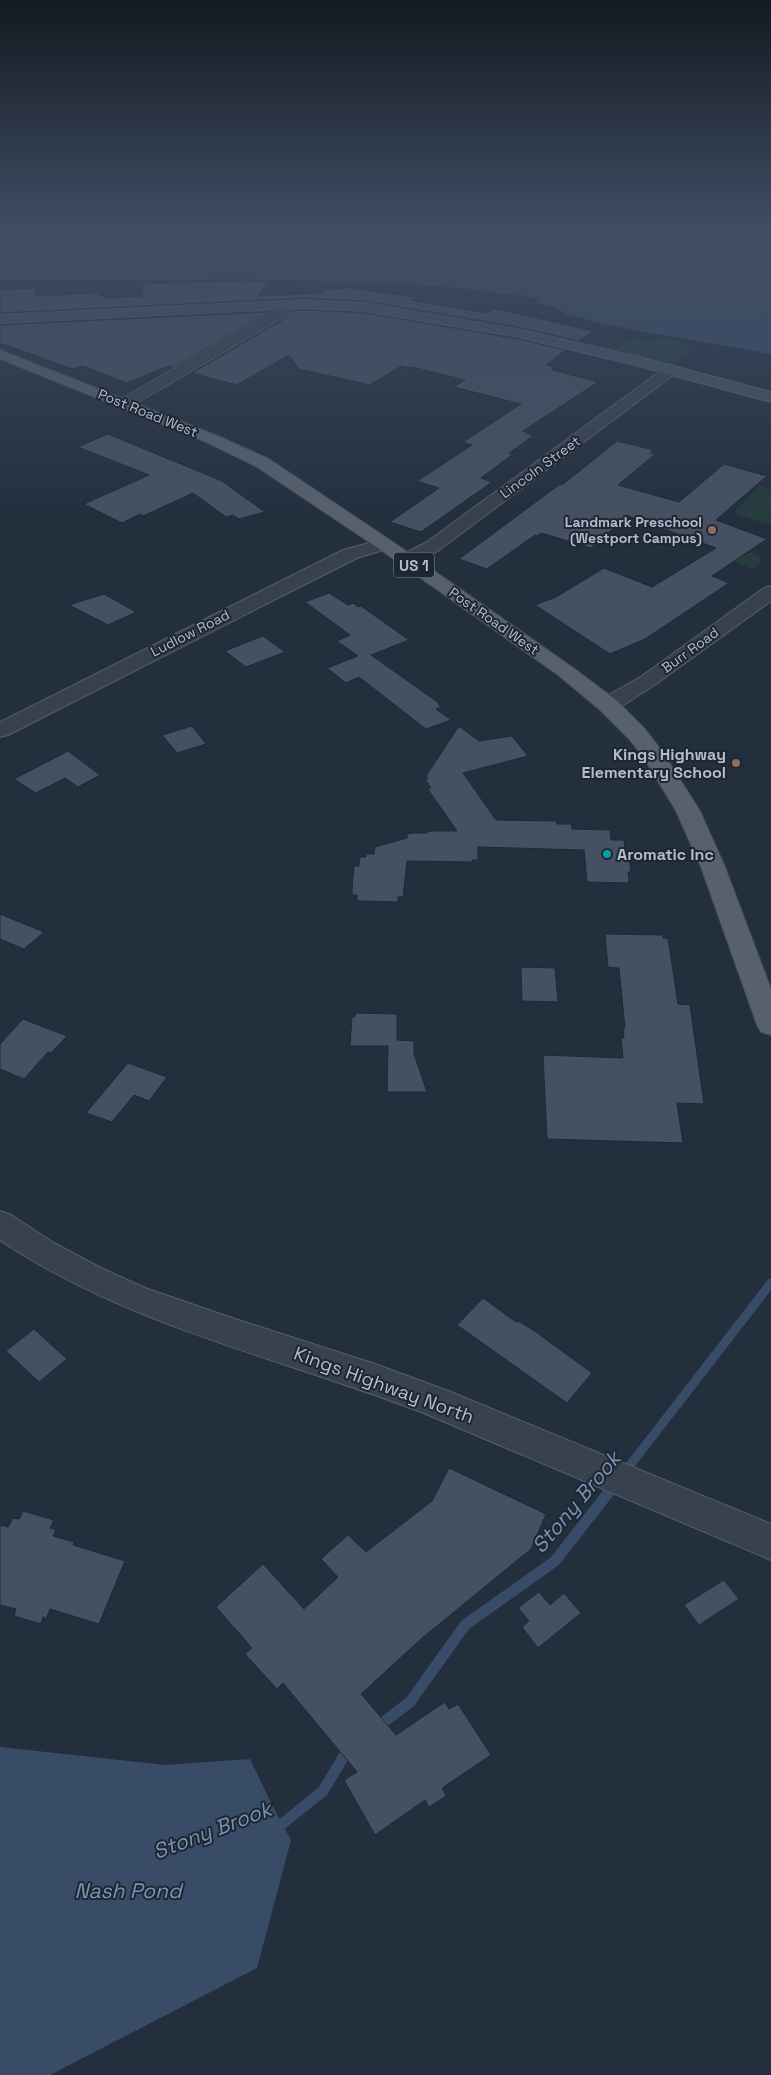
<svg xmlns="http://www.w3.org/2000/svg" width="771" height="2075" font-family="'Space Grotesk',sans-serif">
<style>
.green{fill:#263c3f}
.water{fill:#394c67}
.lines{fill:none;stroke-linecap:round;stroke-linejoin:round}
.stream-far1{stroke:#394c67;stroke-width:9}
.stream{stroke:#394c67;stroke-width:11}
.building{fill:#455162;stroke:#1f2835}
.minor-casing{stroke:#565f6c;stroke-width:2}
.secondary-casing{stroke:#565f6c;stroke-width:2}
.primary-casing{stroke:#414a57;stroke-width:2}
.minor{fill:#38414e;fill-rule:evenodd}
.secondary{fill:#465061;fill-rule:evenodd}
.primary{fill:#56606e;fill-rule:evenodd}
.education-dot{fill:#8d6e63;stroke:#1d2633;stroke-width:2}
.culture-dot{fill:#0f9aa8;stroke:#1d2633;stroke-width:2}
.labels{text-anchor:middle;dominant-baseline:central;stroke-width:4;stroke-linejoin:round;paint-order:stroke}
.far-street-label{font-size:14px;fill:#b4bcc9;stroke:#1d2633}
.far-poi-label{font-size:14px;font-weight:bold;fill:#b4bcc9;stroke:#1d2633;text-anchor:end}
.shield{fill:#1d2633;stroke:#878f9c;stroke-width:1}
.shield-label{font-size:15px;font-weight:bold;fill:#b4bcc9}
.poi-label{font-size:16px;font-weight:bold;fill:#b4bcc9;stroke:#1d2633;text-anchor:end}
.near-street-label{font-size:19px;fill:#b4bcc9;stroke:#1d2633}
.near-water-label{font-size:21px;font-style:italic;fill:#7c92b1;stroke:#1d2633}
</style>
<rect width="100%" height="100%" fill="#242f3e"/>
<!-- green -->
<g class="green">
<polygon points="632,338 641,341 653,341 663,338 679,340 692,352 671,365 615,350"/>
<polygon points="761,486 771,490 771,524 766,524 733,513"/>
<polygon points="751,552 759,556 761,561 754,570 733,561"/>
</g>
<!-- water -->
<g class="water">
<path d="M0 226H771V354L607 325 566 314 556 308 534 303 540 298C484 291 427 284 371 282 247 278 124 281 0 280Z"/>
<polygon points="0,1747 165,1765 250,1759 273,1807 291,1840 257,1968 50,2075 0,2075"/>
</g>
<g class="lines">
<!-- stream-far1 -->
<g class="stream-far1">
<polyline points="624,1473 771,1283"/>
<polyline points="611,1489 615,1484"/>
</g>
<!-- stream -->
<g class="stream">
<polyline points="377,1727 410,1702 465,1625 555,1561 612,1488"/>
<polyline points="274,1827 282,1824 323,1791 348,1749"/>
</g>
</g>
<!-- building -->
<g class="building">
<polygon points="249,280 268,282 259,296 323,293 328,288 343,289 345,287 414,297 411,300 488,313 495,309 498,309 593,331 579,341 518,327 364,301 304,298 0,313 0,290 36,288 36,296 97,293 107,298 143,296 142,284"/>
<polygon points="304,310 364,313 518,339 566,350 546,365 554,367 552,369 553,370 598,382 523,431 533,436 509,453 513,454 481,478 492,482 421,532 390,522 439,488 417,481 472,445 463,442 521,404 454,387 465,380 412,367 410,368 401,366 370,385 299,369 289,355 237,385 192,373 281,321 289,314 291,311"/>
<polygon points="269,312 172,368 168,366 127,383 83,366 73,369 0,343 0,325"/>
<polygon points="108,434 222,481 265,512 239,519 233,515 226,517 193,493 143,516 140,514 122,523 84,504 149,475 78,447"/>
<polygon points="617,441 650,449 653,451 650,453 655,454 618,485 679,502 724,464 767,476 716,520 767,539 712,576 729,583 645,639 610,654 535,605 556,597 604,568 652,587 716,548 628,516 591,548 541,533 537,536 535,535 487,569 459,559 560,484 562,485"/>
<polygon points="329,593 348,605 353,603 358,607 361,606 409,640 371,655 436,701 441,707 436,709 451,720 426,729 359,677 346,683 327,668 358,656 337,641 350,635 305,602"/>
<polygon points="104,594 136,612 108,625 69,605"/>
<polygon points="263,636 285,652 246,667 225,651"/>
<polygon points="192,726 206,744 177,753 162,735"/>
<polygon points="459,726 479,741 512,736 528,756 463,773 496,820 556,821 557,824 571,824 572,829 610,830 611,840 624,840 625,850 628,850 631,872 628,872 629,883 587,882 584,850 478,847 478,860 472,860 472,862 407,861 403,897 398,897 398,902 357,901 357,895 352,895 352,890 354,866 359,866 360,857 366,857 366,854 374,854 375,847 407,838 407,834 412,833 427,833 427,831 457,831 427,788 431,788 425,779 428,779 426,776"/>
<polygon points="68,751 100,775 78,787 65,778 36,793 14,779"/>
<polygon points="0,914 44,932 24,949 0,939"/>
<polygon points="605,934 663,935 663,938 668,938 678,1004 690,1005 704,1104 677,1103 683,1143 547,1139 543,1055 623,1058 621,1038 624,1038 623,1028 625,1028 619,968 608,967"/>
<polygon points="521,967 555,968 558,1002 522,1001"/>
<polygon points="355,1013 397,1014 397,1040 414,1041 414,1054 427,1092 387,1092 388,1046 350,1046 352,1017 355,1017"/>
<polygon points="23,1019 67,1036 51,1053 48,1052 24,1079 0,1069 0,1044"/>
<polygon points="128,1063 167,1077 149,1101 134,1095 112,1122 86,1113"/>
<polygon points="483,1298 516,1322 518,1321 536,1332 592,1373 567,1403 457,1325"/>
<polygon points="34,1329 67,1359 39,1382 6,1351"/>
<polygon points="449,1468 546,1514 531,1549 421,1639 361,1694 396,1735 445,1702 449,1709 458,1704 491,1755 442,1788 446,1796 429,1807 425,1800 375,1835 344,1780 357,1772 283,1683 277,1689 245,1654 252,1648 216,1607 263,1564 304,1609 338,1577 321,1559 348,1535 366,1552 432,1501"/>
<polygon points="23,1511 54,1520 50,1528 56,1530 53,1536 74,1542 73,1545 125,1561 99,1624 50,1609 46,1619 43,1617 41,1624 14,1616 16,1609 0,1605 0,1525 8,1527 13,1518 19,1519"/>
<polygon points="724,1580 739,1599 699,1625 684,1605"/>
<polygon points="539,1592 550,1605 564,1593 581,1613 538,1648 522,1627 529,1621 518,1608"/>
</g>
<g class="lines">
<defs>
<g id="minor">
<polygon points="284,301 291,305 288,313 280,319 130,407 118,407 116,404 118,401 270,313 276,308 279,302"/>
<path d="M671 365 676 367 679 370 676 373 439 550C428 556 414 567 400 564L398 560 400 556 427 542 666 367Z"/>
<polygon points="384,539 390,540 393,544 390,548 357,558 8,735 0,737 0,722 343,550"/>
<polygon points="771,586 771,601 656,684 616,710 608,711 600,710 597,705 600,700 642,676 764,588"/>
<path d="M0 1211 11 1215 54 1243 99 1267 145 1288 229 1317 375 1364 451 1392 771 1524V1560L426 1414C283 1358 129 1327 0 1240Z"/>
</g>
<polygon id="secondary" points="304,300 364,303 518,329 639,357 771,392 771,402 631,364 518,337 364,311 304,308 0,323 0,315"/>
<polygon id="primary" points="0,350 218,436 269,459 390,540 572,667 616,700 645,729 662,751 700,811 725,867 771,989 771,1035 761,1032 757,1025 701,867 676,811 644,758 629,739 600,710 558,675 378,548 257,467 206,442 0,359"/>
</defs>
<!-- minor casing -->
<use href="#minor" class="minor-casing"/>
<!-- secondary casing -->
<use href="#secondary" class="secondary-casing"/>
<!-- primary casing -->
<use href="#primary" class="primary-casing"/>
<!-- minor -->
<use href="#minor" class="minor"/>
<!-- secondary -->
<use href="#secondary" class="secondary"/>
<!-- primary -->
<use href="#primary" class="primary"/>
</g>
<!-- sky -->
<linearGradient id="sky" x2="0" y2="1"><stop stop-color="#141a22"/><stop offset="0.44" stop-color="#3f4d63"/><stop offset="1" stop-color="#3f4d63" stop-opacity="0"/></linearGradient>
<rect width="771" height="517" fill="url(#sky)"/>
<!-- markers -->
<g class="education-dot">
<circle cx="712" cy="530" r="5"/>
<circle cx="736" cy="763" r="5"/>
</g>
<circle class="culture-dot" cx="607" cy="854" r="5"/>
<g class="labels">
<!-- far-street labels -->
<g class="far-street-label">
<text transform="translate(148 413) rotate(22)">Post Road West</text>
<text transform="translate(540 467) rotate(-36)">Lincoln Street</text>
<text transform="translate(494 621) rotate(35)">Post Road West</text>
<text transform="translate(190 633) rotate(-27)">Ludlow Road</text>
<text transform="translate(690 650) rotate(-36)">Burr Road</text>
</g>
<!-- far-poi labels -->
<g class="far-poi-label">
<text x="702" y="522">Landmark Preschool<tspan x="702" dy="16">(Westport Campus)</tspan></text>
</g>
<!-- shield labels -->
<rect class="shield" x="394" y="552.5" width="40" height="25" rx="4"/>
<g class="shield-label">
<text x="414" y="565">US 1</text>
</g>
<!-- poi labels -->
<g class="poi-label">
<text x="726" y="754">Kings Highway<tspan x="726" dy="18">Elementary School</tspan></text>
<text x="617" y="854" text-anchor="start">Aromatic Inc</text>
</g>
<!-- near-street labels -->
<g class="near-street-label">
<text transform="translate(384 1385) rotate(20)">Kings Highway North</text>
</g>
<!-- near-water labels -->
<g class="near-water-label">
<text transform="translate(576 1502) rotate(-50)">Stony Brook</text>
<text transform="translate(212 1830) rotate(-21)">Stony Brook</text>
<text x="128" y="1890">Nash Pond</text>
</g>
</g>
</svg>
